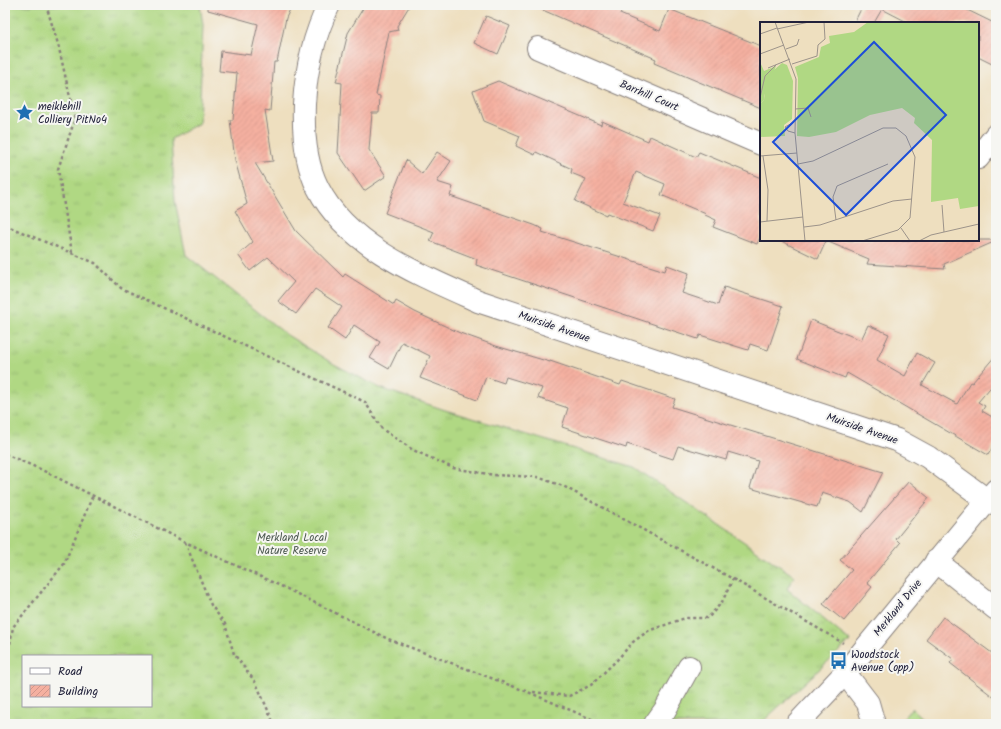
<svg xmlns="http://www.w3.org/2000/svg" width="1001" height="729" font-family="Kalam,sans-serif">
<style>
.grass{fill:url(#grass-tufts);stroke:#697d5f;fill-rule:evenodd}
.garden{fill:#b0d883;stroke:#697d5f}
.building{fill:url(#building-hatch)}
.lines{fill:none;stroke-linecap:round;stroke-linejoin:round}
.minor-casing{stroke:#88807d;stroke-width:24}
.path{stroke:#88807d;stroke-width:2.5;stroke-dasharray:3 3;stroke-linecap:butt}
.minor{stroke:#fff;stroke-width:22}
.labels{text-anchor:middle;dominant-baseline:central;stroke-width:4;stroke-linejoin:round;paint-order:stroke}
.street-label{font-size:11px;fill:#22223b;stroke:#f6f6f2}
.poi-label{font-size:11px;fill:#22223b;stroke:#f6f6f2;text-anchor:start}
.park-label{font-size:11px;fill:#4d5951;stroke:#f6f6f2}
.inset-road{fill:none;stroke:#9c938a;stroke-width:1}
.view{fill:#1d4ed8;fill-opacity:0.15;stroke:#1d4ed8;stroke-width:2}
.inset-edge{fill:none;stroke:#22223b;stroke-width:2}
</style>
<defs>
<pattern id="grass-tufts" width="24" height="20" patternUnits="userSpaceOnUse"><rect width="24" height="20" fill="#b0d883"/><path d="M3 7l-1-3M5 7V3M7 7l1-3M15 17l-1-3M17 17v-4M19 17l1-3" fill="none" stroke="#97b972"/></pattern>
<pattern id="building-hatch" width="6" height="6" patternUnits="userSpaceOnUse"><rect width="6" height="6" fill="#f5b0a0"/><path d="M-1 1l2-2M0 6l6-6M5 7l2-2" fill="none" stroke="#d2978b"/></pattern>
</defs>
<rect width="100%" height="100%" fill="#f6f6f2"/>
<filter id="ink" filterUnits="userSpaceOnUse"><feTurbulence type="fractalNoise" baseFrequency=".025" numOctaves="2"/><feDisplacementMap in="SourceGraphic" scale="8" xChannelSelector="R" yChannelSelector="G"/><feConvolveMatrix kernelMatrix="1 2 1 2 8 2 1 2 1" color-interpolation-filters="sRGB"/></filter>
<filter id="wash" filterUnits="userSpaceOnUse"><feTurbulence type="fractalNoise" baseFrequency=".012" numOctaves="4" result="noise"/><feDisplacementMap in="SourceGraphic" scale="16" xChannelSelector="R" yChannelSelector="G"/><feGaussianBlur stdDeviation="0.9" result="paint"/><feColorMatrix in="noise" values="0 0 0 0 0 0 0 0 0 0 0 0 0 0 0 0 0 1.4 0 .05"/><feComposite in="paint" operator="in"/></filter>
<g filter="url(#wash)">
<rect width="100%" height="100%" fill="#eedfbf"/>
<!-- grass -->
<path class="grass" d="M5 5H200L203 25 199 123 171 139 175 201 186 255 287 335 332 363 380 388 445 410 634 467 794 576 787 589 850 641 760 724H5ZM23 656H151V706H23Z"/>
<!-- garden -->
<polygon class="garden" points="912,708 929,724 898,724"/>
<g id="blocks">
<!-- building -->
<g class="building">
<polygon points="208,5 292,5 286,18 277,62 274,62 270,111 265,110 273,161 255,163 296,231 343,277 345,274 394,305 396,301 415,312 460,333 496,346 550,362 550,361 620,385 622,381 675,399 672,407 883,472 863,512 850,502 822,493 817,507 750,488 758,461 728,452 726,460 678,446 673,459 627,444 626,448 562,427 568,408 538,398 542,388 506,377 504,383 486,377 477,400 420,378 430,356 402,342 389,369 370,358 380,342 354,325 345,340 328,328 342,307 315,289 296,314 278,301 294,282 268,257 250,271 238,255 253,242 235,211 247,204 235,160 230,120 233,120 237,73 219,71 221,51 251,55 258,24 208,10"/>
<polygon points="365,5 410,5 397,26 398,30 389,32 376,95 380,96 379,113 372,113 369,150 386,176 364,191 338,153 342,83 336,82 348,33"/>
<polygon points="531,5 624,5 620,14 660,31 669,9 761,46 761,108 654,63 656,59"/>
<polygon points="863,5 957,5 996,24 996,66 978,57 978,23 909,23 882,9 874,23 854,23"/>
<polygon points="486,16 510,26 498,54 474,43"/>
<polygon points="498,81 601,125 602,121 648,141 650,136 696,157 699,152 761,178 761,235 757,244 713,227 716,220 705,215 706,214 661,195 665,184 636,172 623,202 660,216 653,231 607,213 606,215 575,201 586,179 571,173 572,169 536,152 535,155 516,146 520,136 484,121 473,91"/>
<polygon points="437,152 451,161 437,182 453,187 450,196 534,225 543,229 542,232 580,244 665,271 667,265 689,273 682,293 718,305 724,287 783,306 768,350 750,344 748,350 700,335 698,339 476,265 477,259 430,241 434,232 385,213 406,160 422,174"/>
<polygon points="779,240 996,240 996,241 944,264 945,269 867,264 869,259 826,241 818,259"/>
<polygon points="811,320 861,340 868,325 889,334 877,360 905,376 917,353 935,363 922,385 957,404 970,382 972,383 996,355 996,381 978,402 985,406 982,411 994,418 996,427 996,441 988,455 847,373 845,378 797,359"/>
<polygon points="909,481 929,498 896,539 900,543 867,583 872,587 844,621 823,604 852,570 840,560"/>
<polygon points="943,617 996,656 996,699 950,663 953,659 926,639"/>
</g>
</g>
</g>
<g filter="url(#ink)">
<use href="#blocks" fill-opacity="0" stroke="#88807d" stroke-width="1"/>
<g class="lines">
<defs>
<g id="minor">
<path d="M329 5C314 35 306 71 304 104 303 132 305 163 318 188 347 246 422 276 478 301L897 440 928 457 987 500"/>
<polyline points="538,48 761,144"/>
<polyline points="978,158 996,135"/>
<polyline points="936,561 996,609"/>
<polyline points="845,673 868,703 874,724"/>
<polyline points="655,724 665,710 689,667"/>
<polyline points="797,724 845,673 996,490"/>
</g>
</defs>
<!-- minor casing -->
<use href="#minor" class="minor-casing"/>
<!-- path -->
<g class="path">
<polyline points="46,5 58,44 75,119 58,169 72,253"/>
<polyline points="5,225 95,263 121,288 365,402 382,429 413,450 453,468 494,475 537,477 563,486 733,579 843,643"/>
<polyline points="5,454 40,469 185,542 283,587 388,639 528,692 603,724"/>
<polyline points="185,542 211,605 225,624 234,654 256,683 274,724"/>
<polyline points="5,647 10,644 13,627 64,564 93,495"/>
<polyline points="533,692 569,696 591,685 617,660 633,642 648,631 685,618 708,618 722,602 733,579"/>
</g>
<!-- minor -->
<use href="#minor" class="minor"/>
</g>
</g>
<!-- icons -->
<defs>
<symbol id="sight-bare" viewBox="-9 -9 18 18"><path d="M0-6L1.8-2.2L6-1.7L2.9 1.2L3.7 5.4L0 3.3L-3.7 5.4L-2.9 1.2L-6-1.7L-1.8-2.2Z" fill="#1f6fb2" stroke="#f6f6f2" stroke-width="2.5" paint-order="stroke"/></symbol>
<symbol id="bus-bare" viewBox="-9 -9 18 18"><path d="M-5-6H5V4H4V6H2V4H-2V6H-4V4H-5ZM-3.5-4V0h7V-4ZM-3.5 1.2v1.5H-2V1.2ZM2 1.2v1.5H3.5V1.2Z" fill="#1f6fb2" stroke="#f6f6f2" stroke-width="2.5" paint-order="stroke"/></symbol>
</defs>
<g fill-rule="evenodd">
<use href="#sight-bare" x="12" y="100" width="25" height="25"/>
<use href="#bus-bare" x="826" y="648" width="25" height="25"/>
</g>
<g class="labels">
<!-- street labels -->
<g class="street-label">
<text transform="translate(649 96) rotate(23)">Barrhill Court</text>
<text transform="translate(554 327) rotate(19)">Muirside Avenue</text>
<text transform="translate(862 429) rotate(19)">Muirside Avenue</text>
<text transform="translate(898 608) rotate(-51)">Merkland Drive</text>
</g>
<!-- poi labels -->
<g class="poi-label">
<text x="38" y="107">meiklehill<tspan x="38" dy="13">Colliery PitNo4</tspan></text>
<text x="851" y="655">Woodstock<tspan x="851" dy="13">Avenue (opp)</tspan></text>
</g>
<!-- park labels -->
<g class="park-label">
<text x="292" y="538">Merkland Local<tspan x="292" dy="13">Nature Reserve</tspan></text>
</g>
</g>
<!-- overview -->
<g transform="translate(760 22)">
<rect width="219" height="219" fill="#eedfbf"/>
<path d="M108 0H219V184L200 187 198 176 171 180 172 118 154 101 155 96 142 86 110 93 76 110 49 115 37 114 38 56 35 45 59 35 61 25 70 21 69 14 94 10ZM0 40 4 49 16 44 4 74V78L0 82Z" fill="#b0d883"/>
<path d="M22 41 27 43 33 59 32 97 24 103 25 114 0 115V82L4 78 6 55Z" fill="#b0d883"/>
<path class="inset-road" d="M15 0 36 57 35 111 45 219M17 7 49 0M0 12 17 6M26 27 37 23 39 17M0 32 24 23M32 42 57 34 58 23 65 17 64 0M8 46 30 37M0 76 5 54 16 43M35 87 48 86 51 95M34 100 25 105 28 109 35 111M0 134 37 131M3 134 8 168 7 199M38 142 53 139 123 106H136L146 114 155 135 150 196 138 208 102 219M182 183 184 210M76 198 73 175 77 164 128 142M0 200 43 195M44 205 60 203 133 179 152 177M141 206 150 219M159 219 171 213 219 202"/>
<path class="view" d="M114 20 186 93 86 193 13 120Z"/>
<rect width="219" height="219" class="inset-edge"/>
</g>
<!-- margin -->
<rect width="1001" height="729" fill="none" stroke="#f6f6f2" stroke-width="20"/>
<!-- legend -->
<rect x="22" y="655" width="130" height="52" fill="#f6f6f2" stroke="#a1a1a9"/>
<rect x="30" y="668" width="20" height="6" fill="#ffffff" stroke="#a1a1a9"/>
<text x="58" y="675" font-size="12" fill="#22223b">Road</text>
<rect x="30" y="685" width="20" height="12" fill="url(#building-hatch)" stroke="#a1a1a9"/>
<text x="58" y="695" font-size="12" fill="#22223b">Building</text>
</svg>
